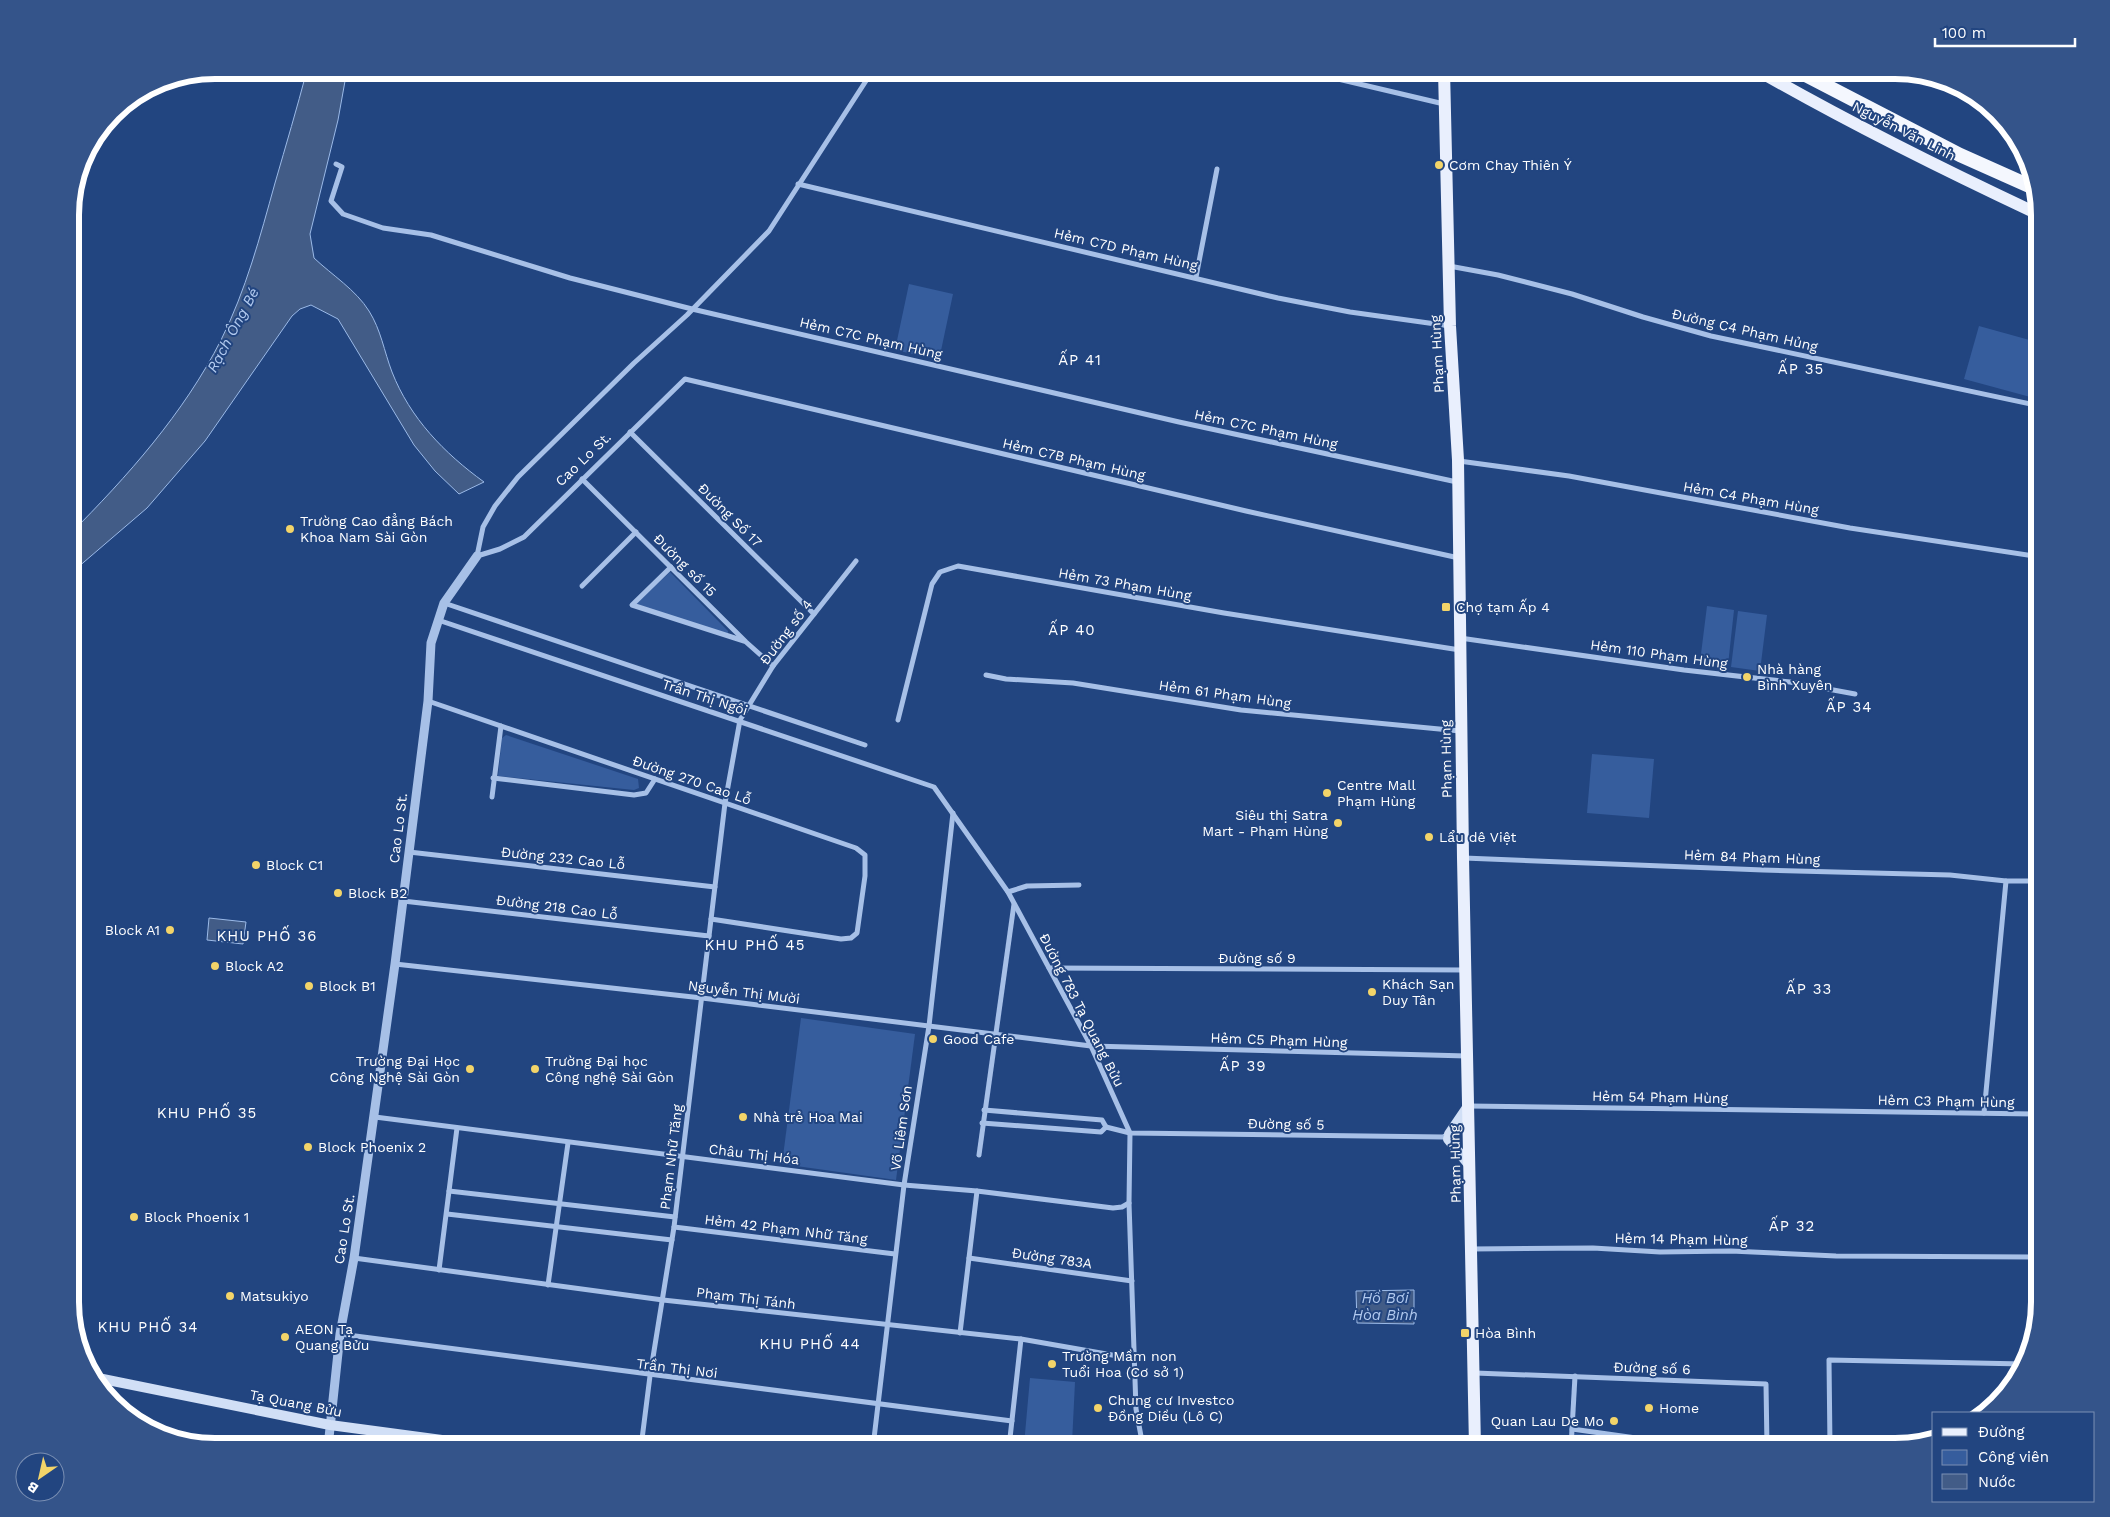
<svg xmlns="http://www.w3.org/2000/svg" width="2110" height="1517" font-family="'Work Sans',sans-serif">
<style>
.green{fill:#365d9d}
.water{fill:#425c87;stroke:#9bbae8}
.lines{fill:none;stroke-linecap:round;stroke-linejoin:round}
.minor{stroke:#a7c0e7;stroke-width:5}
.tertiary{stroke:#a7c0e7;stroke-width:9}
.secondary{stroke:#d1dff6;stroke-width:10}
.primary{stroke:#e9effd;stroke-width:12}
.trunk{stroke:#f4f7fe;stroke-width:14}
.poi-dot{fill:#f3d469;stroke:#224580;stroke-width:2}
.labels{text-anchor:middle;dominant-baseline:central;stroke-width:4;stroke-linejoin:round;paint-order:stroke}
.street-label{font-size:14px;fill:#fff;stroke:#224580}
.poi-label{font-size:14px;fill:#fff;stroke:#224580;text-anchor:start}
.water-label{font-size:15px;font-style:italic;fill:#b2caef;stroke:#224580}
.neighbourhood-label{font-size:15px;letter-spacing:1px;fill:#fff;stroke:#224580}
.rim{fill:none;stroke:#fff;stroke-width:6}
</style>
<rect width="100%" height="100%" fill="#224580"/>
<!-- green -->
<g class="green">
<polygon points="909,284 953,294 939,360 895,350"/>
<polygon points="1979,326 2040,343 2040,378 2034,398 1964,379"/>
<polygon points="670,572 728,631 728,635 635,604"/>
<polygon points="1707,606 1734,610 1728,665 1700,662"/>
<polygon points="1738,611 1767,615 1760,671 1731,667"/>
<polygon points="506,735 638,779 639,788 634,790 498,776 502,738"/>
<polygon points="1592,754 1654,759 1649,818 1587,813"/>
<polygon points="801,1018 915,1034 896,1180 782,1164"/>
<polygon points="1030,1378 1075,1382 1072,1443 1024,1445"/>
<polygon points="1572,1433 1688,1446 1688,1447 1572,1447"/>
</g>
<!-- water -->
<g class="water">
<path d="M307 70H347L338 120 310 234 314 258C332 275 356 290 369 311 381 330 384 351 392 372 410 418 444 453 484 482L459 494 435 471 414 445 338 319 311 305 300 309 292 316 205 441 147 508 70 574V534C127 477 184 413 221 340 246 290 260 237 275 183 286 145 297 108 307 70Z"/>
<polygon points="209,918 246,922 243,944 207,940"/>
<polygon points="1414,1290 1414,1324 1357,1323 1356,1291"/>
</g>
<g class="lines">
<!-- minor -->
<g class="minor">
<polyline points="873,70 769,231 687,315 634,363 518,477 495,506 483,527 477,556 500,549 524,537 685,379 1246,511 1459,558"/>
<polyline points="1300,70 1444,104"/>
<polyline points="336,164 342,167 331,201 343,214 383,228 431,235 570,278 692,309 1179,422 1457,482"/>
<polyline points="798,184 1278,298 1350,312 1450,326"/>
<polyline points="1449,266 1498,275 1572,294 1643,317 1711,336 2040,406"/>
<polyline points="1196,277 1217,169"/>
<polyline points="630,432 814,614"/>
<polyline points="1459,461 1569,476 1850,528 2040,557"/>
<polyline points="582,479 746,642 773,666"/>
<polyline points="671,567 632,605 744,641"/>
<polyline points="582,586 636,532"/>
<polyline points="444,603 865,745"/>
<polyline points="438,620 934,787 1008,892 1091,1046 1130,1133 1129,1203 1136,1409 1143,1447"/>
<polyline points="1460,638 1684,670 1790,682 1855,694"/>
<polyline points="986,675 1006,679 1073,683 1241,710 1460,731"/>
<polyline points="428,701 856,848 865,855 865,876 857,933 851,938 841,939 711,919"/>
<polyline points="898,720 932,584 940,572 958,566 1224,613 1460,650"/>
<polyline points="493,778 634,795 646,793 655,779"/>
<polyline points="492,797 501,726"/>
<polyline points="409,852 715,887"/>
<polyline points="1464,858 1763,870 1950,875 2006,881 2040,881"/>
<polyline points="1008,892 1027,886 1079,885"/>
<polyline points="403,901 709,936"/>
<polyline points="395,964 702,998 1091,1046 1467,1056"/>
<polyline points="1049,968 1465,970"/>
<polyline points="1469,1106 2040,1114"/>
<polyline points="984,1110 1102,1120 1106,1127"/>
<polyline points="1984,1113 2006,881"/>
<polyline points="2035,1114 2040,1076"/>
<polyline points="375,1117 904,1185 977,1191 1113,1208 1122,1207 1129,1203"/>
<polyline points="982,1123 1101,1132 1106,1127"/>
<polyline points="1106,1127 1130,1133 1443,1137 1457,1130 1468,1130"/>
<polyline points="979,1155 1014,904"/>
<polyline points="449,1191 675,1217"/>
<polyline points="447,1214 672,1240"/>
<polyline points="674,1227 895,1254"/>
<polyline points="1471,1249 1593,1248 1660,1252 1731,1251 1836,1256 2040,1257"/>
<polyline points="354,1258 663,1300 1021,1339 1135,1359"/>
<polyline points="969,1258 1132,1281"/>
<polyline points="439,1270 457,1128"/>
<polyline points="548,1285 568,1143"/>
<polyline points="960,1333 977,1191"/>
<polyline points="340,1334 1012,1421"/>
<polyline points="1475,1373 1766,1384 1767,1447"/>
<polyline points="1572,1429 1700,1447"/>
<polyline points="1830,1438 1930,1439"/>
<polyline points="641,1447 650,1376 674,1227 725,803 740,720 773,666 856,561"/>
<polyline points="873,1447 904,1185 929,1026 953,813"/>
<polyline points="1009,1447 1021,1339"/>
<polyline points="1571,1447 1575,1376"/>
<polyline points="1830,1447 1829,1360 2024,1364"/>
</g>
<!-- tertiary -->
<polyline class="tertiary" points="328,1447 340,1334 354,1258 395,964 428,701 431,643 444,603 477,556"/>
<!-- secondary -->
<g class="secondary">
<polyline points="1449,1134 1468,1106"/>
<polyline points="1448,1139 1470,1166"/>
<polyline points="93,1377 330,1425 494,1447"/>
</g>
<!-- primary -->
<g class="primary">
<polyline points="1444,70 1450,326 1458,460 1463,858 1475,1447"/>
<path d="M1757 70C1849 123 1944 170 2040 215"/>
</g>
<!-- trunk -->
<polyline class="trunk" points="1796,70 1960,155 2034,188"/>
</g>
<!-- markers -->
<g class="poi-dot">
<circle cx="1439" cy="165" r="5"/>
<circle cx="290" cy="529" r="5"/>
<rect x="1441" y="602" width="10" height="10" rx="2.5"/>
<circle cx="1747" cy="677" r="5"/>
<circle cx="1327" cy="793" r="5"/>
<circle cx="1338" cy="823" r="5"/>
<circle cx="1429" cy="837" r="5"/>
<circle cx="256" cy="865" r="5"/>
<circle cx="338" cy="893" r="5"/>
<circle cx="170" cy="930" r="5"/>
<circle cx="215" cy="966" r="5"/>
<circle cx="309" cy="986" r="5"/>
<circle cx="1372" cy="992" r="5"/>
<circle cx="933" cy="1039" r="5"/>
<circle cx="470" cy="1069" r="5"/>
<circle cx="535" cy="1069" r="5"/>
<circle cx="743" cy="1117" r="5"/>
<circle cx="308" cy="1147" r="5"/>
<circle cx="134" cy="1217" r="5"/>
<circle cx="230" cy="1296" r="5"/>
<rect x="1460" y="1328" width="10" height="10" rx="2.5"/>
<circle cx="285" cy="1337" r="5"/>
<circle cx="1052" cy="1364" r="5"/>
<circle cx="1098" cy="1408" r="5"/>
<circle cx="1649" cy="1408" r="5"/>
<circle cx="1614" cy="1421" r="5"/>
</g>
<g class="labels">
<!-- street labels -->
<g class="street-label">
<text transform="translate(1904 131) rotate(27)">Nguyễn Văn Linh</text>
<text transform="translate(1126 249) rotate(13)">Hẻm C7D Phạm Hùng</text>
<text transform="translate(1745 330) rotate(13)">Đường C4 Phạm Hủng</text>
<text transform="translate(871 338) rotate(13)">Hẻm C7C Phạm Hùng</text>
<text transform="translate(1437 354) rotate(-93)">Phạm Hùng</text>
<text transform="translate(1266 429) rotate(12)">Hẻm C7C Phạm Hùng</text>
<text transform="translate(583 459) rotate(-44)">Cao Lo St.</text>
<text transform="translate(1074 459) rotate(13)">Hẻm C7B Phạm Hùng</text>
<text transform="translate(1751 498) rotate(10)">Hẻm C4 Phạm Hùng</text>
<text transform="translate(730 515) rotate(45)">Đường Số 17</text>
<text transform="translate(685 565) rotate(45)">Đường số 15</text>
<text transform="translate(1125 584) rotate(10)">Hẻm 73 Phạm Hùng</text>
<text transform="translate(786 632) rotate(-53)">Đường số 4</text>
<text transform="translate(1659 654) rotate(8)">Hẻm 110 Phạm Hùng</text>
<text transform="translate(1225 694) rotate(8)">Hẻm 61 Phạm Hùng</text>
<text transform="translate(705 697) rotate(18)">Trần Thị Ngôi</text>
<text transform="translate(1446 759) rotate(-91)">Phạm Hùng</text>
<text transform="translate(692 780) rotate(19)">Đường 270 Cao Lỗ</text>
<text transform="translate(398 828) rotate(-83)">Cao Lo St.</text>
<text transform="translate(1752 857) rotate(2)">Hẻm 84 Phạm Hùng</text>
<text transform="translate(563 858) rotate(6)">Đường 232 Cao Lỗ</text>
<text transform="translate(557 907) rotate(7)">Đường 218 Cao Lỗ</text>
<text x="1257" y="958">Đường số 9</text>
<text transform="translate(744 992) rotate(7)">Nguyễn Thị Mười</text>
<text transform="translate(1082 1010) rotate(63)">Đường 783 Tạ Quang Bửu</text>
<text transform="translate(1279 1040) rotate(2)">Hẻm C5 Phạm Hùng</text>
<text transform="translate(1660 1097) rotate(1)">Hẻm 54 Phạm Hùng</text>
<text transform="translate(1946 1101) rotate(1)">Hẻm C3 Phạm Hùng</text>
<text transform="translate(1286 1124) rotate(1)">Đường số 5</text>
<text transform="translate(901 1128) rotate(-82)">Võ Liêm Sơn</text>
<text transform="translate(754 1154) rotate(7)">Châu Thị Hóa</text>
<text transform="translate(671 1157) rotate(-83)">Phạm Nhữ Tăng</text>
<text transform="translate(1455 1164) rotate(-91)">Phạm Hùng</text>
<text transform="translate(344 1229) rotate(-81)">Cao Lo St.</text>
<text transform="translate(786 1229) rotate(7)">Hẻm 42 Phạm Nhữ Tăng</text>
<text transform="translate(1681 1239) rotate(1)">Hẻm 14 Phạm Hùng</text>
<text transform="translate(1052 1258) rotate(8)">Đường 783A</text>
<text transform="translate(746 1298) rotate(7)">Phạm Thị Tánh</text>
<text transform="translate(677 1368) rotate(7)">Trần Thị Nơi</text>
<text transform="translate(1652 1368) rotate(2)">Đường số 6</text>
<text transform="translate(296 1403) rotate(11)">Tạ Quang Bửu</text>
</g>
<!-- poi labels -->
<g class="poi-label">
<text x="1449" y="165">Cơm Chay Thiên Ý</text>
<text x="300" y="521">Trường Cao đẳng Bách<tspan x="300" dy="16">Khoa Nam Sài Gòn</tspan></text>
<text x="1456" y="607">Chợ tạm Ấp 4</text>
<text x="1757" y="669">Nhà hàng<tspan x="1757" dy="16">Bình Xuyên</tspan></text>
<text x="1337" y="785">Centre Mall<tspan x="1337" dy="16">Phạm Hùng</tspan></text>
<text x="1328" y="815" text-anchor="end">Siêu thị Satra<tspan x="1328" dy="16">Mart - Phạm Hùng</tspan></text>
<text x="1439" y="837">Lẩu dê Việt</text>
<text x="266" y="865">Block C1</text>
<text x="348" y="893">Block B2</text>
<text x="160" y="930" text-anchor="end">Block A1</text>
<text x="225" y="966">Block A2</text>
<text x="1382" y="984">Khách Sạn<tspan x="1382" dy="16">Duy Tân</tspan></text>
<text x="319" y="986">Block B1</text>
<text x="943" y="1039">Good Cafe</text>
<text x="460" y="1061" text-anchor="end">Trường Đại Học<tspan x="460" dy="16">Công Nghệ Sài Gòn</tspan></text>
<text x="545" y="1061">Trường Đại học<tspan x="545" dy="16">Công nghệ Sài Gòn</tspan></text>
<text x="753" y="1117">Nhà trẻ Hoa Mai</text>
<text x="318" y="1147">Block Phoenix 2</text>
<text x="144" y="1217">Block Phoenix 1</text>
<text x="240" y="1296">Matsukiyo</text>
<text x="295" y="1329">AEON Tạ<tspan x="295" dy="16">Quang Bửu</tspan></text>
<text x="1475" y="1333">Hòa Bình</text>
<text x="1062" y="1356">Trường Mầm non<tspan x="1062" dy="16">Tuổi Hoa (Cơ sở 1)</tspan></text>
<text x="1108" y="1400">Chung cư Investco<tspan x="1108" dy="16">Đồng Diều (Lô C)</tspan></text>
<text x="1659" y="1408">Home</text>
<text x="1604" y="1421" text-anchor="end">Quan Lau De Mo</text>
</g>
<!-- water labels -->
<g class="water-label">
<text transform="translate(233 330) rotate(-62)">Rạch Ông Bé</text>
<text x="1385" y="1298">Hồ Bơi<tspan x="1385" dy="17">Hòa Bình</tspan></text>
</g>
<!-- neighbourhood labels -->
<g class="neighbourhood-label">
<text x="1080" y="360">ẤP 41</text>
<text x="1801" y="369">ẤP 35</text>
<text x="1072" y="630">ẤP 40</text>
<text x="1849" y="707">ẤP 34</text>
<text x="267" y="936">KHU PHỐ 36</text>
<text x="755" y="945">KHU PHỐ 45</text>
<text x="1809" y="989">ẤP 33</text>
<text x="1243" y="1066">ẤP 39</text>
<text x="207" y="1113">KHU PHỐ 35</text>
<text x="1792" y="1226">ẤP 32</text>
<text x="148" y="1327">KHU PHỐ 34</text>
<text x="810" y="1344">KHU PHỐ 44</text>
</g>
</g>
<!-- crop -->
<path d="M0 0H2110V1517H0ZM215 79H1895A136 136 0 0 1 2031 215V1302A136 136 0 0 1 1895 1438H215A136 136 0 0 1 79 1302V215A136 136 0 0 1 215 79Z" fill="#34548a" fill-rule="evenodd"/>
<path class="rim" d="M215 79H1895A136 136 0 0 1 2031 215V1302A136 136 0 0 1 1895 1438H215A136 136 0 0 1 79 1302V215A136 136 0 0 1 215 79Z"/>
<!-- legend -->
<rect x="1932" y="1412" width="162" height="90" fill="#224580" stroke="#7a8fb3"/>
<rect x="1942" y="1428" width="25" height="8" fill="#e9effd" stroke="#7a8fb3"/>
<text x="1978" y="1437" font-size="15" fill="#ffffff">Đường</text>
<rect x="1942" y="1450" width="25" height="15" fill="#365d9d" stroke="#7a8fb3"/>
<text x="1978" y="1462" font-size="15" fill="#ffffff">Công viên</text>
<rect x="1942" y="1474" width="25" height="15" fill="#425c87" stroke="#7a8fb3"/>
<text x="1978" y="1487" font-size="15" fill="#ffffff">Nước</text>
<!-- north arrow -->
<g transform="translate(40 1477) rotate(214)"><circle r="24" fill="#224580" stroke="#7a8fb3"/>
<path d="M0-4L9 19L0 12L-9 19Z" fill="#f3d469"/>
<text y="-8" font-size="14" font-weight="bold" text-anchor="middle" fill="#ffffff">B</text>
</g>
<!-- scale -->
<path d="M1935 38v8h140v-8" fill="none" stroke="#ffffff" stroke-width="2.5"/>
<text x="1942" y="38" font-size="15" fill="#ffffff" stroke="#224580" stroke-width="4" paint-order="stroke">100 m</text>
</svg>
